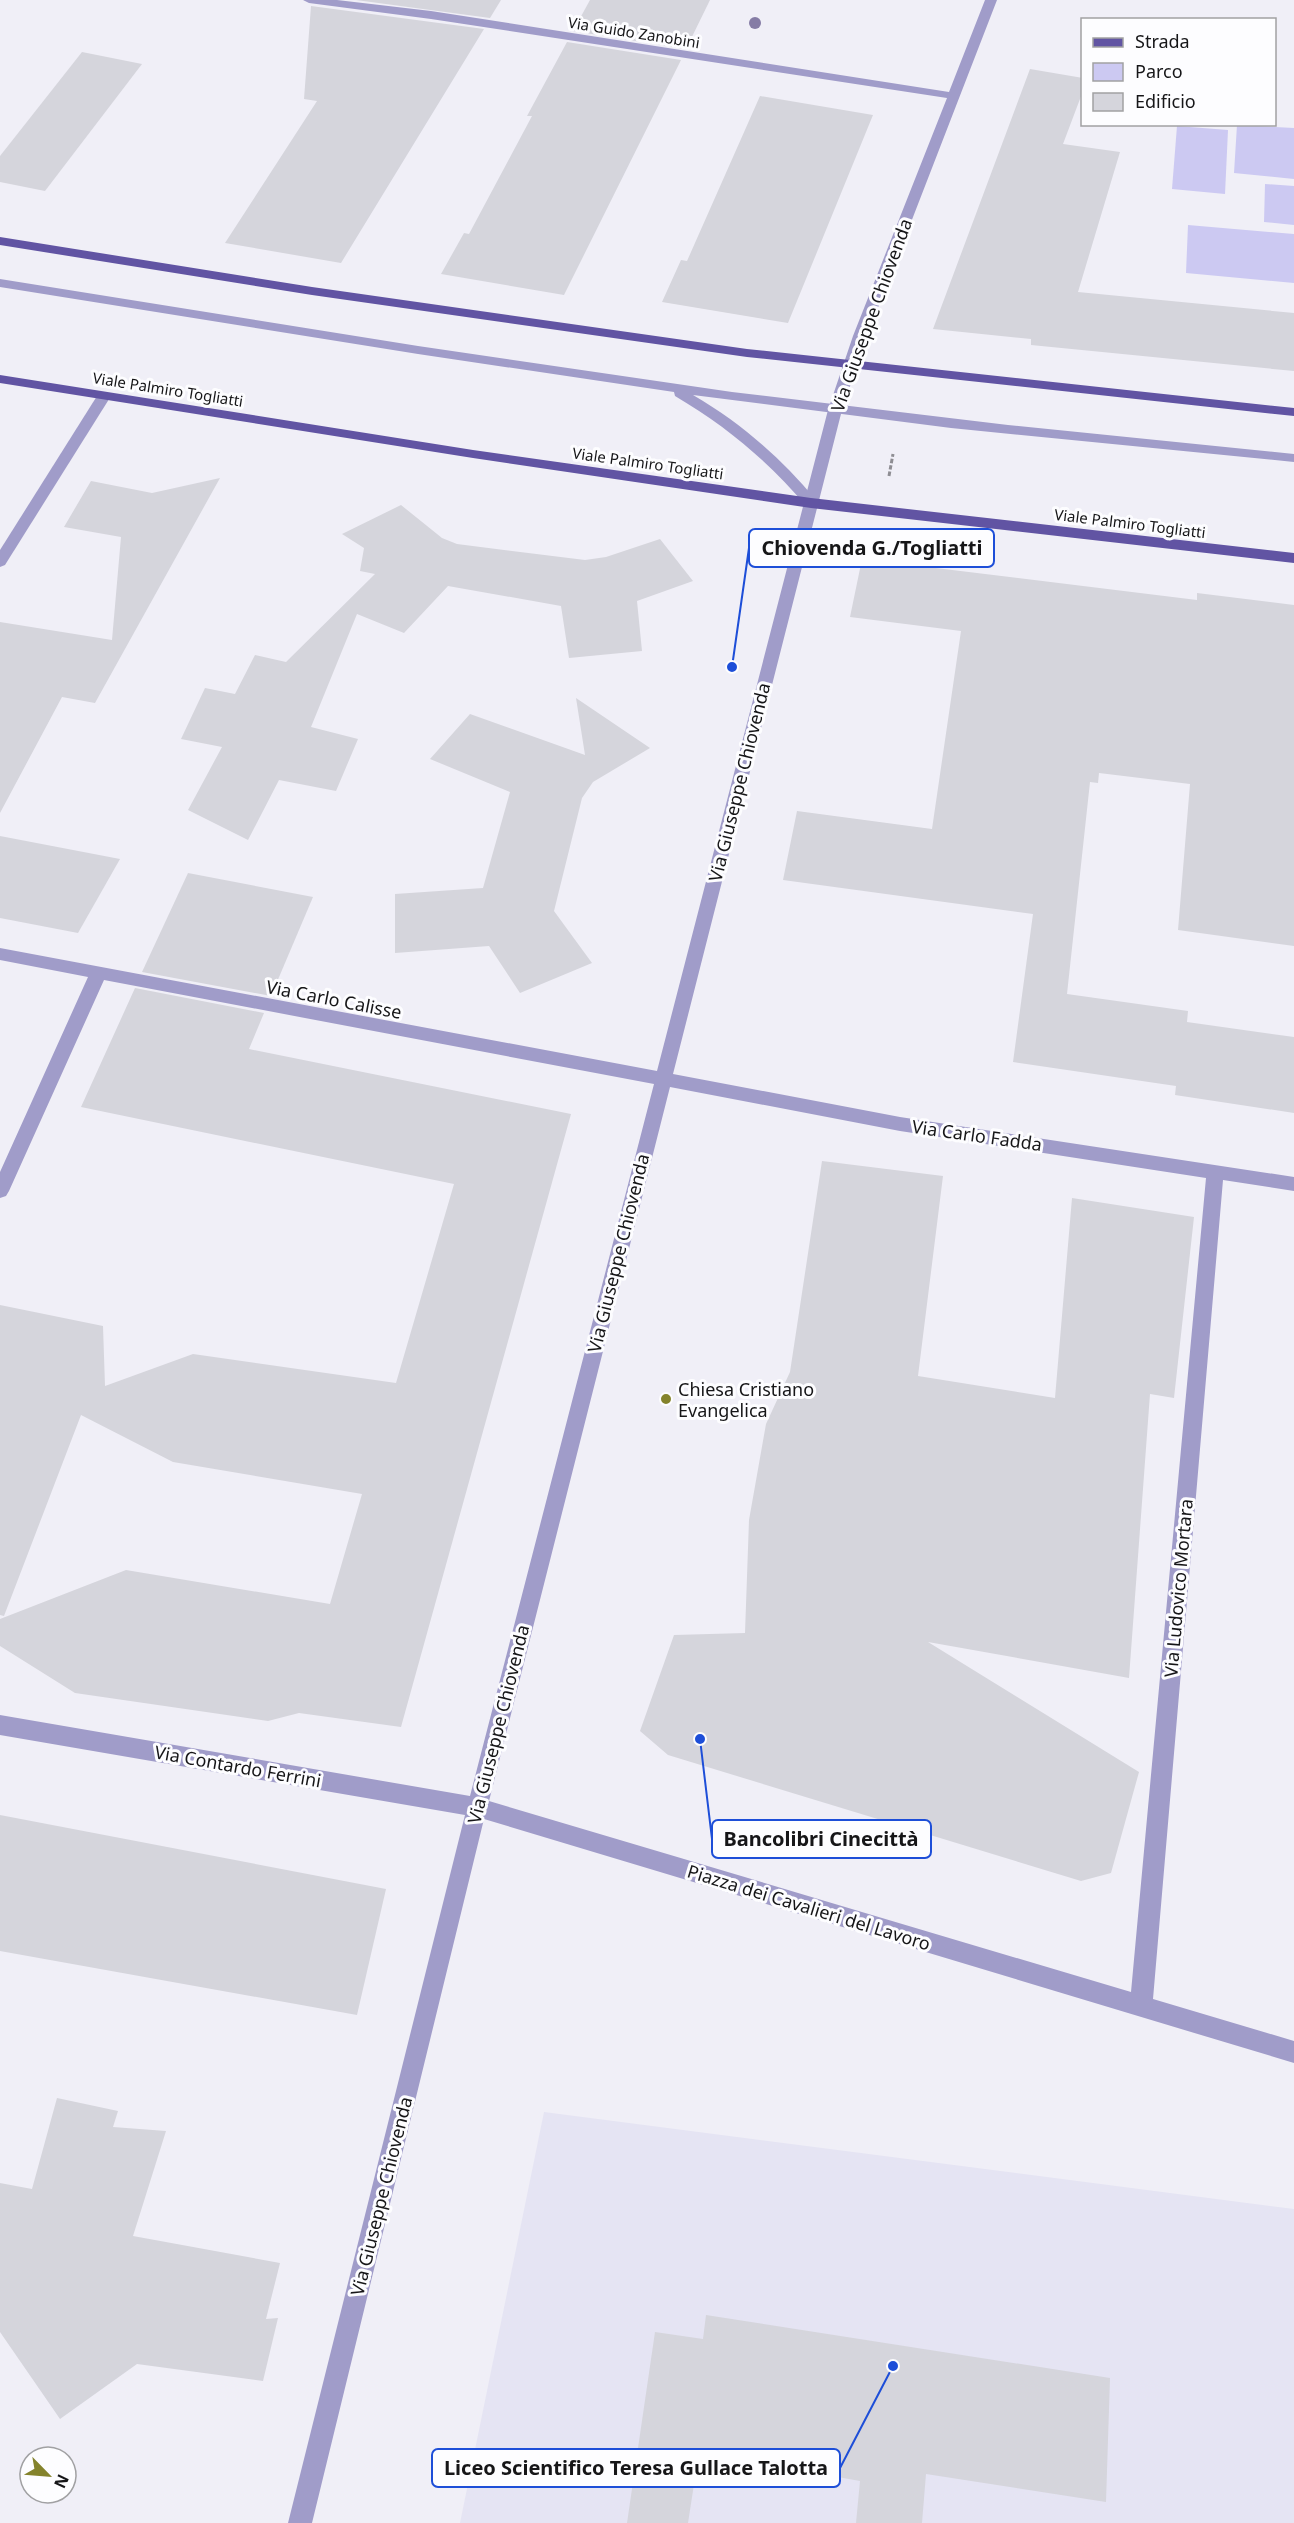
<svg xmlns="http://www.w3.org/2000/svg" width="1294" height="2523" font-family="'Noto Sans',sans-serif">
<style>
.built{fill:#e5e4f3}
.green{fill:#ccc9f2}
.building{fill:#d5d5dc}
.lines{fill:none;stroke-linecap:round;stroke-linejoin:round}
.path{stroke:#8e8d93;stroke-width:3;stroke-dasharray:4.5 2;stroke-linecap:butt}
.lane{fill:#a09cc9;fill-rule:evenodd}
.street{fill:#a09cc9;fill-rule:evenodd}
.primary{fill:#6154a3;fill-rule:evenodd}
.tree{fill:#857ca5}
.poi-dot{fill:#84832c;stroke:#fdfdff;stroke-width:2}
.labels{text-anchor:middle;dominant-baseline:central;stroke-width:6;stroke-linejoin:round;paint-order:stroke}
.far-street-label{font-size:15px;fill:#161618;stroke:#fdfdff}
.street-label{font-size:18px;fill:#161618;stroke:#fdfdff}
.poi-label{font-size:18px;fill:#161618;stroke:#fdfdff;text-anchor:start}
.leader{fill:none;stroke:#1d4ed8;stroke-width:2}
.callout-dot{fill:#1d4ed8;stroke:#fdfdff;stroke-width:2}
.callout{fill:#fdfdff;stroke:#1d4ed8;stroke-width:2}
.callout-label{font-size:20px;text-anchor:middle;font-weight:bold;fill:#161618}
</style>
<rect width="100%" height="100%" fill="#f0eff7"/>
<!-- built -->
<polygon class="built" points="544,2112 1294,2209 1294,2523 460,2523"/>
<!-- green -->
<g class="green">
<polygon points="1237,125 1294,128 1294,179 1234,173"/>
<polygon points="1177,126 1228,130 1225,194 1172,189"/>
<polygon points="1265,184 1294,186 1294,225 1264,222"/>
<polygon points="1188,225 1294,234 1294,283 1186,273"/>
</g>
<!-- building -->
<g class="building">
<polygon points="356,0 501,0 490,18"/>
<polygon points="590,0 710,0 686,49 573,31"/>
<polygon points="311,6 484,29 341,263 225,243 317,101 304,99"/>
<polygon points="567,42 681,60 564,295 441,274 464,233 469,234 532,116 527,116"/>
<polygon points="82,52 142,64 45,191 0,182 0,156"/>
<polygon points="1030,69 1083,78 1083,91 1063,144 1120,152 1078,292 1294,313 1294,371 1031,345 1031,339 933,329"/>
<polygon points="760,96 873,115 788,323 662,302 681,260 687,261"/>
<polygon points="220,478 95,703 62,697 0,813 0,622 112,640 121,537 64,527 91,481 152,493"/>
<polygon points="401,505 442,538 457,544 585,560 606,557 660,539 693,581 637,601 642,651 569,658 561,606 448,586 404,633 357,614 311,727 358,739 336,791 279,780 248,840 188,810 222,747 181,739 205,688 235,694 255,655 286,662 375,574 360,571 364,548 342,534"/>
<polygon points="862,559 1197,600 1197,593 1294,605 1294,946 1178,930 1190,784 1099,773 1098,783 1090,782 1067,994 1188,1011 1187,1022 1294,1037 1294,1113 1175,1095 1176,1086 1013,1062 1033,914 783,880 797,811 932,829 961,631 850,617"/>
<polygon points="576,698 650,748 593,782 582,798 554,911 592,963 520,993 489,946 395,953 395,894 483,888 510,792 430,759 470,714 585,755"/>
<polygon points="0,836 120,859 78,933 0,918"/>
<polygon points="188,873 313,897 271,996 142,972"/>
<polygon points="135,988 264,1013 249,1049 571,1114 401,1727 299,1713 268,1721 75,1693 0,1646 0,1619 126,1570 330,1604 362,1494 173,1462 81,1415 4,1616 0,1615 0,1305 103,1326 105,1386 193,1354 396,1383 454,1184 81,1107"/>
<polygon points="822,1161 943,1176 918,1376 1055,1398 1072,1198 1194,1217 1174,1398 1150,1394 1129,1678 928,1642 1139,1772 1111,1873 1081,1881 668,1755 640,1731 674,1635 745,1633 749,1520 766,1424 790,1372"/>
<polygon points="0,1815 386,1889 357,2015 0,1951"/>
<polygon points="57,2098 118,2111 113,2127 166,2131 133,2236 280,2263 266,2319 278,2318 263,2381 137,2364 60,2419 0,2332 0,2183 32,2189"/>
<polygon points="706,2315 1110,2378 1106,2502 926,2474 922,2523 856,2523 860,2481 699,2452 688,2523 627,2523 655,2332 703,2339"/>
</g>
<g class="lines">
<!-- path -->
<polyline class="path" points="889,476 893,454"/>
<!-- lane -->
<path class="lane" d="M0 279 418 346 732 392 1008 425 1294 454V462L951 428 693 395C741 423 780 457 816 500V506H806C768 461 726 426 675 396L674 392 418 354 0 287Z"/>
<!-- street -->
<g class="street">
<path d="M303 0H337L431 11 949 92 985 0H997L867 336 842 410 673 1074 900 1117 1294 1177V1191L1223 1180 1153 1999 1294 2041V2063L484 1819 312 2523H288L465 1815 0 1735V1715L470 1796 654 1084 104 980 9 1191 6 1196 0 1198V1172L88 977 0 960V948L657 1071 828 410 853 336 947 98 431 19 309 3ZM670 1087 900 1131 1206 1178 1131 1992 489 1801Z"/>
<polygon points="104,392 111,396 5,565 0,567 0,550 97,396"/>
</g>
<!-- primary -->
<g class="primary">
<polygon points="0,237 312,287 747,349 1294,408 1294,416 747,357 312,295 0,245"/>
<polygon points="0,375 473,450 811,498 1294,553 1294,563 811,508 473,458 0,383"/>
</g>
</g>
<!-- trees -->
<circle class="tree" cx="755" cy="23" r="6"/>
<!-- markers -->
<circle class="poi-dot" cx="666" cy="1399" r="6"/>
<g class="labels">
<!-- far-street labels -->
<g class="far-street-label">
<text transform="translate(634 32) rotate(9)">Via Guido Zanobini</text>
<text transform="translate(168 389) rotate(9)">Viale Palmiro Togliatti</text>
<text transform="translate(648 463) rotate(8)">Viale Palmiro Togliatti</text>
<text transform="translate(1130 523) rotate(7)">Viale Palmiro Togliatti</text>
</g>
<!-- street labels -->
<g class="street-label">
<text transform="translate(871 315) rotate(-70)">Via Giuseppe Chiovenda</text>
<text transform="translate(739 782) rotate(-76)">Via Giuseppe Chiovenda</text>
<text transform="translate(334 999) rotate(11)">Via Carlo Calisse</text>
<text transform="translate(977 1135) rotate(8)">Via Carlo Fadda</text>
<text transform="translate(618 1253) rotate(-76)">Via Giuseppe Chiovenda</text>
<text transform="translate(1178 1588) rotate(-85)">Via Ludovico Mortara</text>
<text transform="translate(498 1724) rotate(-76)">Via Giuseppe Chiovenda</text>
<text transform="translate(238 1766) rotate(10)">Via Contardo Ferrini</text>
<text transform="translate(809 1907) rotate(17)">Piazza dei Cavalieri del Lavoro</text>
<text transform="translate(381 2196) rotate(-76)">Via Giuseppe Chiovenda</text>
</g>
<!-- poi labels -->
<g class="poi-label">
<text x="678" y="1389">Chiesa Cristiano<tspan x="678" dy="21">Evangelica</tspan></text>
</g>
</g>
<!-- callouts -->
<path class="leader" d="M732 667L749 548M700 1739L712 1839M893 2366L840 2468"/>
<g class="callout-dot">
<circle cx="732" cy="667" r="6"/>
<circle cx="700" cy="1739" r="6"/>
<circle cx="893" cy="2366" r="6"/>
</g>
<g class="callout">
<rect x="749" y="529" width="245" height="38" rx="6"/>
<rect x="712" y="1820" width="219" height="38" rx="6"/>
<rect x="432" y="2449" width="408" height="38" rx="6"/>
</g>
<g class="callout-label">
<text x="872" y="555">Chiovenda G./Togliatti</text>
<text x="821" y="1846">Bancolibri Cinecittà</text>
<text x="636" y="2475">Liceo Scientifico Teresa Gullace Talotta</text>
</g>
<!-- legend -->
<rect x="1081" y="18" width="195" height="108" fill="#fdfdff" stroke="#a1a1a3" stroke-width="1.5"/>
<rect x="1093" y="38" width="30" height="9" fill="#6154a3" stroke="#a1a1a3" stroke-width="1.5"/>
<text x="1135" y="48" font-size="18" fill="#161618">Strada</text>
<rect x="1093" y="63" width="30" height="18" fill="#ccc9f2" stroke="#a1a1a3" stroke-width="1.5"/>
<text x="1135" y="78" font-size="18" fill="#161618">Parco</text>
<rect x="1093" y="93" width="30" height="18" fill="#d5d5dc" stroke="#a1a1a3" stroke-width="1.5"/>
<text x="1135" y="108" font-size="18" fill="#161618">Edificio</text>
<!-- north arrow -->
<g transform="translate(48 2475) rotate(115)"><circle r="28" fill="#fdfdff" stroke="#a1a1a3" stroke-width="1.5"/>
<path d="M0-4.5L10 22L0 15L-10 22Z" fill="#84832c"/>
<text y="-9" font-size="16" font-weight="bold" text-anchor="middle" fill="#161618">N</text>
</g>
</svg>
